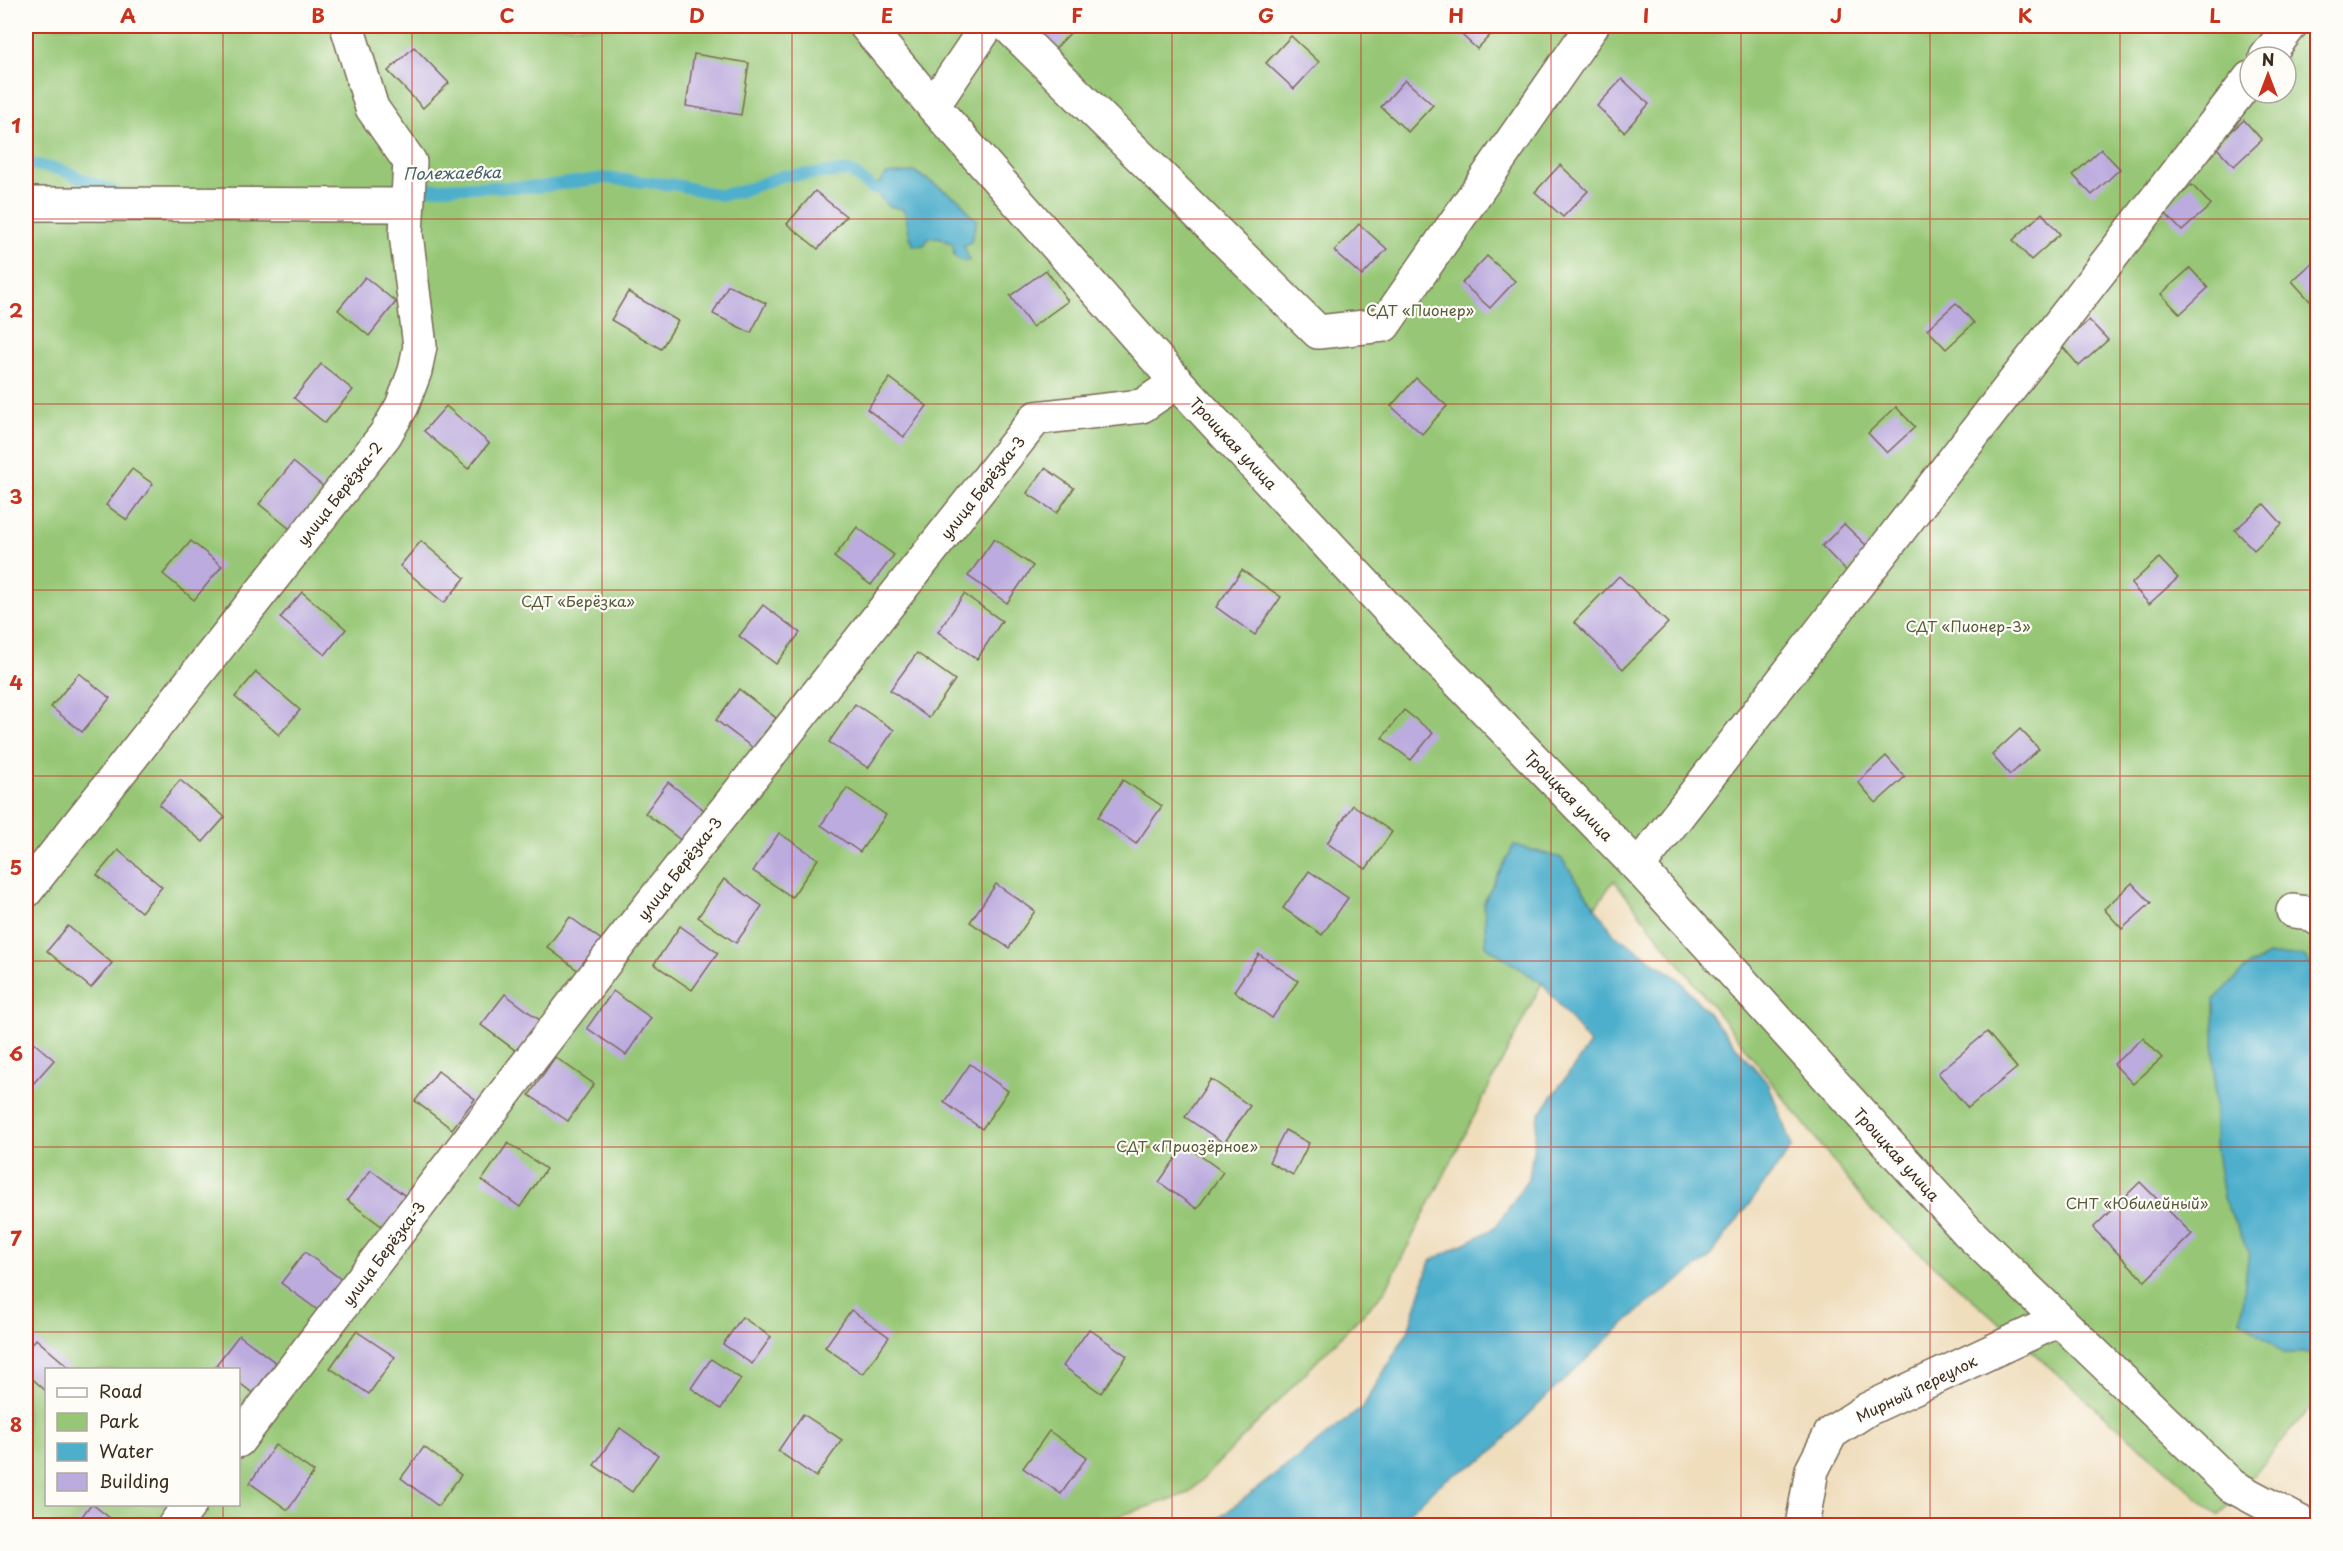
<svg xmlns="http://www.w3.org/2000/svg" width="2343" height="1551" font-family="'Playpen Sans',sans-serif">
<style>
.green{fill:#97c776;stroke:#69784a;stroke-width:1.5;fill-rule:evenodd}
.water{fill:#4dafcc;stroke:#446c75;stroke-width:1.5}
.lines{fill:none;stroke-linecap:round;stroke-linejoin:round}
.stream{stroke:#4dafcc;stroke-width:12}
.building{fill:#bcabde}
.minor-casing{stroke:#7a6955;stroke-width:36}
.minor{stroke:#fff;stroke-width:33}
.grid{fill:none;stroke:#c8321e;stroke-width:1.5;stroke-opacity:0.55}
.labels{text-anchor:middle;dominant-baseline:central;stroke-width:4.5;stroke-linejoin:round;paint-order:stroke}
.park-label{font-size:15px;fill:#575938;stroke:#fdfcf7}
.street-label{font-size:15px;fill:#3b2a1e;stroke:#fdfcf7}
.water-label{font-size:16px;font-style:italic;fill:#425f64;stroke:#fdfcf7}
.neatline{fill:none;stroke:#c8321e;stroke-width:2}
.grid-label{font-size:20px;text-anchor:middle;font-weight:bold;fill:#c8321e}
</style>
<rect width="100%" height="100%" fill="#fdfcf7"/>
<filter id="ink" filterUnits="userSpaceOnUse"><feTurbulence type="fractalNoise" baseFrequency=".0167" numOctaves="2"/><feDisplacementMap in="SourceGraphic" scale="12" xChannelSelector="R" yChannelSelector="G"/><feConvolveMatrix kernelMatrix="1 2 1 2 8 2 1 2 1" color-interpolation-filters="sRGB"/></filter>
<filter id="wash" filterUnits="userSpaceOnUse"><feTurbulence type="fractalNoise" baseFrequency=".008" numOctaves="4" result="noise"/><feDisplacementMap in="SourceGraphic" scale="24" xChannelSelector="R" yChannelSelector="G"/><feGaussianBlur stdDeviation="1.35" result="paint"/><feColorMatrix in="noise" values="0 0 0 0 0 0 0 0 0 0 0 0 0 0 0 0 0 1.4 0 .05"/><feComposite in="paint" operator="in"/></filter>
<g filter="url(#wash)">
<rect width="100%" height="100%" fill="#efddbc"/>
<!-- green -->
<path class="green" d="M26 26H2317V1399L2219 1516 1872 1211 1614 880 1542 983 1385 1291 1189 1493 1089 1526 26 1525ZM2250 57H2286V93H2250ZM46 1370H238V1504H46Z"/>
<!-- water -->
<g class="water">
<path d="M915 172 960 200 971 215 977 219 971 242 964 245 969 261H962L954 256 953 244 938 237 929 238 924 245 914 246C907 234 909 223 904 210L887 205 873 189 887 174Z"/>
<polygon points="1514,845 1561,858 1614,934 1678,978 1769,1085 1792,1147 1708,1259 1638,1311 1547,1396 1486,1458 1445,1480 1394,1525 1210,1525 1363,1407 1408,1331 1430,1261 1495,1228 1529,1178 1538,1116 1590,1044 1542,983 1486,946 1484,902"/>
<polygon points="2268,955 2303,956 2317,971 2316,1353 2283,1353 2240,1319 2249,1252 2223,1198 2215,1145 2214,1000 2245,969"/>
</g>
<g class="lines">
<!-- stream -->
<g class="stream">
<polyline points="26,163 61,170 116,193"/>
<polyline points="409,190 456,187 539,187 604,178 676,185 720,195 742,191 782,176 850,171 873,189"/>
</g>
</g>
<g id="blocks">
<!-- building -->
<g class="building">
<polygon points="1021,26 1077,26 1050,54"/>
<polygon points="1452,26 1499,26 1477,49"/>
<polygon points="1682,26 1695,26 1689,32"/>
<polygon points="1291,36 1319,62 1294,89 1266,63"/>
<polygon points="414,47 449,83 423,108 388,71"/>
<polygon points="694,54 749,63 741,115 686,106"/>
<polygon points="1622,79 1649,104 1624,132 1597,106"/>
<polygon points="1405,80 1433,105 1408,132 1381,107"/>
<polygon points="2244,120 2262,140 2234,166 2215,146"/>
<polygon points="2101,149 2120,169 2092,195 2073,175"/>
<polygon points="1560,165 1588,191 1563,217 1535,192"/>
<polygon points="2192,185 2211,205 2182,231 2163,211"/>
<polygon points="815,191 846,216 818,249 787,224"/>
<polygon points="2042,213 2060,234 2031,260 2013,240"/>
<polygon points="1359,224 1387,249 1362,276 1334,251"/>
<polygon points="1487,256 1515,281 1490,308 1462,283"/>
<polygon points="2318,258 2318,294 2310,301 2292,281"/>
<polygon points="2190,268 2208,288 2180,314 2161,294"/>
<polygon points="1046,270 1068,301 1032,327 1010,296"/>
<polygon points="365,277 396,302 369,336 338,310"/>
<polygon points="728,285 766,303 751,333 713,314"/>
<polygon points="628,292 678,321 661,349 611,320"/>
<polygon points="1956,303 1974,323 1946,349 1927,329"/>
<polygon points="2089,320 2108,340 2079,366 2061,345"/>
<polygon points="321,364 353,390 325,423 294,398"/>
<polygon points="890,378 927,406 904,437 867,409"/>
<polygon points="1416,378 1447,406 1422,434 1391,406"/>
<polygon points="446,406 489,443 468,469 424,431"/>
<polygon points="1896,407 1915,427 1887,453 1868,433"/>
<polygon points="293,462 324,487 290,529 259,504"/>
<polygon points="1045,468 1074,488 1057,513 1027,493"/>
<polygon points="132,469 153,484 127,520 106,505"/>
<polygon points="2264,504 2282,524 2254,550 2235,530"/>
<polygon points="1844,524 1869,548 1846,571 1822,546"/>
<polygon points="857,527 894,555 871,585 834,557"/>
<polygon points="994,539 1033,566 1007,603 968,576"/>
<polygon points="191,541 222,566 194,600 163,574"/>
<polygon points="421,541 465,578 444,603 400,566"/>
<polygon points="2159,558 2178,578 2149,604 2131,584"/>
<polygon points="1242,570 1281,597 1255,635 1216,607"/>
<polygon points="1619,576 1668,623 1623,669 1574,622"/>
<polygon points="302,592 346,629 325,655 280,618"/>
<polygon points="964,594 1002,621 977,659 938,632"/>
<polygon points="763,605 800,633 776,664 739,636"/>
<polygon points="917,653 955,680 929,718 890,690"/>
<polygon points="256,672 300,710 279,735 235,697"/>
<polygon points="79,673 110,698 82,732 51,707"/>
<polygon points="739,689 776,718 753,748 716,720"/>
<polygon points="855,704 894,730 868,768 829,742"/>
<polygon points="1404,710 1433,733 1411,760 1382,738"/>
<polygon points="2020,729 2039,749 2010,775 1992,755"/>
<polygon points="1886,756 1905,777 1876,803 1858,782"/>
<polygon points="180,780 225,817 203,842 159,805"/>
<polygon points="1123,780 1162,806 1136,844 1098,817"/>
<polygon points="668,782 705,811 682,841 645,813"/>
<polygon points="847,788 886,815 860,852 821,825"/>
<polygon points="26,790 32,795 26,804"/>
<polygon points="1353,805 1392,832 1366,869 1327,843"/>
<polygon points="779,833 818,859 792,897 753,871"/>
<polygon points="118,850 162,887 141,912 97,875"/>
<polygon points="1309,871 1348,898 1322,935 1283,908"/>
<polygon points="724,879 762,906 736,943 698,917"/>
<polygon points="2132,883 2151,903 2122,929 2104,909"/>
<polygon points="996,884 1035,911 1009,948 970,922"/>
<polygon points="570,917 607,944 584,975 547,947"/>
<polygon points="68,926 112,963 91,988 47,951"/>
<polygon points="680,926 718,953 692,990 654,964"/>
<polygon points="1259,954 1298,981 1272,1018 1234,991"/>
<polygon points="613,991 651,1018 626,1055 587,1028"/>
<polygon points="505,994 542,1022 519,1053 481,1025"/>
<polygon points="1987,1032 2017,1068 1968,1108 1938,1073"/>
<polygon points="26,1036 54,1060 32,1085 26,1080"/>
<polygon points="2143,1038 2162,1058 2133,1084 2114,1064"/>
<polygon points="555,1057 594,1084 568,1121 529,1095"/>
<polygon points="970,1064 1008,1091 982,1129 944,1102"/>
<polygon points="438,1071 475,1099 452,1129 415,1101"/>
<polygon points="1211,1079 1250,1106 1224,1143 1185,1117"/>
<polygon points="1285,1130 1309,1143 1293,1175 1269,1162"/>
<polygon points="508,1143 546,1169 520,1207 482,1180"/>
<polygon points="1185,1145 1223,1172 1197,1209 1159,1182"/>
<polygon points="371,1170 408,1198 384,1228 347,1200"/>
<polygon points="2140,1182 2192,1234 2145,1281 2093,1228"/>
<polygon points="305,1252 342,1280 319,1311 281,1283"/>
<polygon points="851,1310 889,1337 863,1374 825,1347"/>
<polygon points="742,1317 771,1337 752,1364 723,1344"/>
<polygon points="1089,1329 1127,1356 1101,1393 1063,1366"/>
<polygon points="356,1331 395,1357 369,1394 330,1368"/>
<polygon points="239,1335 276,1363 253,1393 238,1382 238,1370 221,1370 216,1365"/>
<polygon points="36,1339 72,1370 46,1370 46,1391 26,1373 26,1351"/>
<polygon points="711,1359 741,1379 721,1409 691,1388"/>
<polygon points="803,1414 842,1440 816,1477 778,1451"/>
<polygon points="620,1428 658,1455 632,1492 594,1465"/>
<polygon points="1049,1431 1087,1457 1061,1494 1023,1468"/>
<polygon points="275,1445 314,1472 288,1510 250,1483"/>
<polygon points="424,1447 461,1475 438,1506 401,1478"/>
<polygon points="91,1504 92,1504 120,1526 75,1526"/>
</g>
</g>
</g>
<g filter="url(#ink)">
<use href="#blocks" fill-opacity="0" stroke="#7a6955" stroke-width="1.5"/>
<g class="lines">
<defs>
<g id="minor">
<polyline points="866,26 933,106 1177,382 1390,611 1638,867 1967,1231 2232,1486 2307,1526"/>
<polyline points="1008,26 1318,332 1384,325 1592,26"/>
<polyline points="2266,57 2290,26"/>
<polyline points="933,106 987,26"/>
<polyline points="26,204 407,205"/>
<polyline points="1638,867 2250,78"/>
<polyline points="26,891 385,435 402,406 415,371 420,346 406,234 410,162 372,108 347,26"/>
<polyline points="2293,911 2309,913 2318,919"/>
<polyline points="238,1441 613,952 1036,418 1142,406 1177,382"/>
<polyline points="174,1526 190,1504"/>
<polyline points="1802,1526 1812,1470 1831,1433 1868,1409 2059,1320"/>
</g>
</defs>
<!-- minor casing -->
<use href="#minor" class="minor-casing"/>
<!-- minor -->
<use href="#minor" class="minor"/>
</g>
</g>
<!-- grid -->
<path class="grid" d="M223 26V1370M412 26V1526M602 26V1526M792 26V1526M982 26V1526M1172 26V1526M1361 26V1526M1551 26V1526M1741 26V1526M1930 26V1526M2120 26V1526M26 219H2318M26 404H2318M26 590H2318M26 776H2318M26 961H2318M26 1147H2318M26 1332H2318M223 1504V1526"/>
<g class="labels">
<!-- park labels -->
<g class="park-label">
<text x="1420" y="309">СДТ «Пионер»</text>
<text x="578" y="600">СДТ «Берёзка»</text>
<text x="1968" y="625">СДТ «Пионер-3»</text>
<text x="1187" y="1145">СДТ «Приозёрное»</text>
<text x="2137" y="1202">СНТ «Юбилейный»</text>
</g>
<!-- street labels -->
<g class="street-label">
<text transform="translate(1234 443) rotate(47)">Троицкая улица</text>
<text transform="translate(982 487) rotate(-52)">улица Берёзка-3</text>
<text transform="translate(339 493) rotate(-52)">улица Берёзка-2</text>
<text transform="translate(1569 795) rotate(46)">Троицкая улица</text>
<text transform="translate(679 868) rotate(-52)">улица Берёзка-3</text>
<text transform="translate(1897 1154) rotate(48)">Троицкая улица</text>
<text transform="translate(383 1253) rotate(-53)">улица Берёзка-3</text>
<text transform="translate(1916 1388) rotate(-26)">Мирный переулок</text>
</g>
<!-- water labels -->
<g class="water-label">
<text transform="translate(452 172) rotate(-1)">Полежаевка</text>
</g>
</g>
<!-- margin -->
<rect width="2343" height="1551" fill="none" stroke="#fdfcf7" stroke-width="66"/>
<!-- legend -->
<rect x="45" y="1368" width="195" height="138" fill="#fdfcf7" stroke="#afa8a0" stroke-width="1.5"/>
<rect x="57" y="1388" width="30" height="9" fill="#ffffff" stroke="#afa8a0" stroke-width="1.5"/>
<text x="99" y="1398" font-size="18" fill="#3b2a1e">Road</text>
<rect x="57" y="1413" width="30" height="18" fill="#97c776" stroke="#afa8a0" stroke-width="1.5"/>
<text x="99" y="1428" font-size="18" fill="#3b2a1e">Park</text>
<rect x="57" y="1443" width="30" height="18" fill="#4dafcc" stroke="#afa8a0" stroke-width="1.5"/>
<text x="99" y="1458" font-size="18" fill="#3b2a1e">Water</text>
<rect x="57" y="1473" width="30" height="18" fill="#bcabde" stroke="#afa8a0" stroke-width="1.5"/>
<text x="99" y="1488" font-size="18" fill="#3b2a1e">Building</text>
<!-- north arrow -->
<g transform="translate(2268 75)"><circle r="28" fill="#fdfcf7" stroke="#afa8a0" stroke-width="1.5"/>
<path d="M0-4.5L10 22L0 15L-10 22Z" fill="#c8321e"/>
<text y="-9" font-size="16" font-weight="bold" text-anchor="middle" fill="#3b2a1e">N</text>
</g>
<rect x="33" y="33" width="2277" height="1485" class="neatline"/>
<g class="grid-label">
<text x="128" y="23">A</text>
<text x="318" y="23">B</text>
<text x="507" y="23">C</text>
<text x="697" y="23">D</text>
<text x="887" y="23">E</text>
<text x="1077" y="23">F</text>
<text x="1266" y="23">G</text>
<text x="1456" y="23">H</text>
<text x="1646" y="23">I</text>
<text x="1836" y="23">J</text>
<text x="2025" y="23">K</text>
<text x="2215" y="23">L</text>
<text x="16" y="133">1</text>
<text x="16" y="318">2</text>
<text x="16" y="504">3</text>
<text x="16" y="690">4</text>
<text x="16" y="875">5</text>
<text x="16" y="1061">6</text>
<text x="16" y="1246">7</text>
<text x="16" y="1432">8</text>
</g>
</svg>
